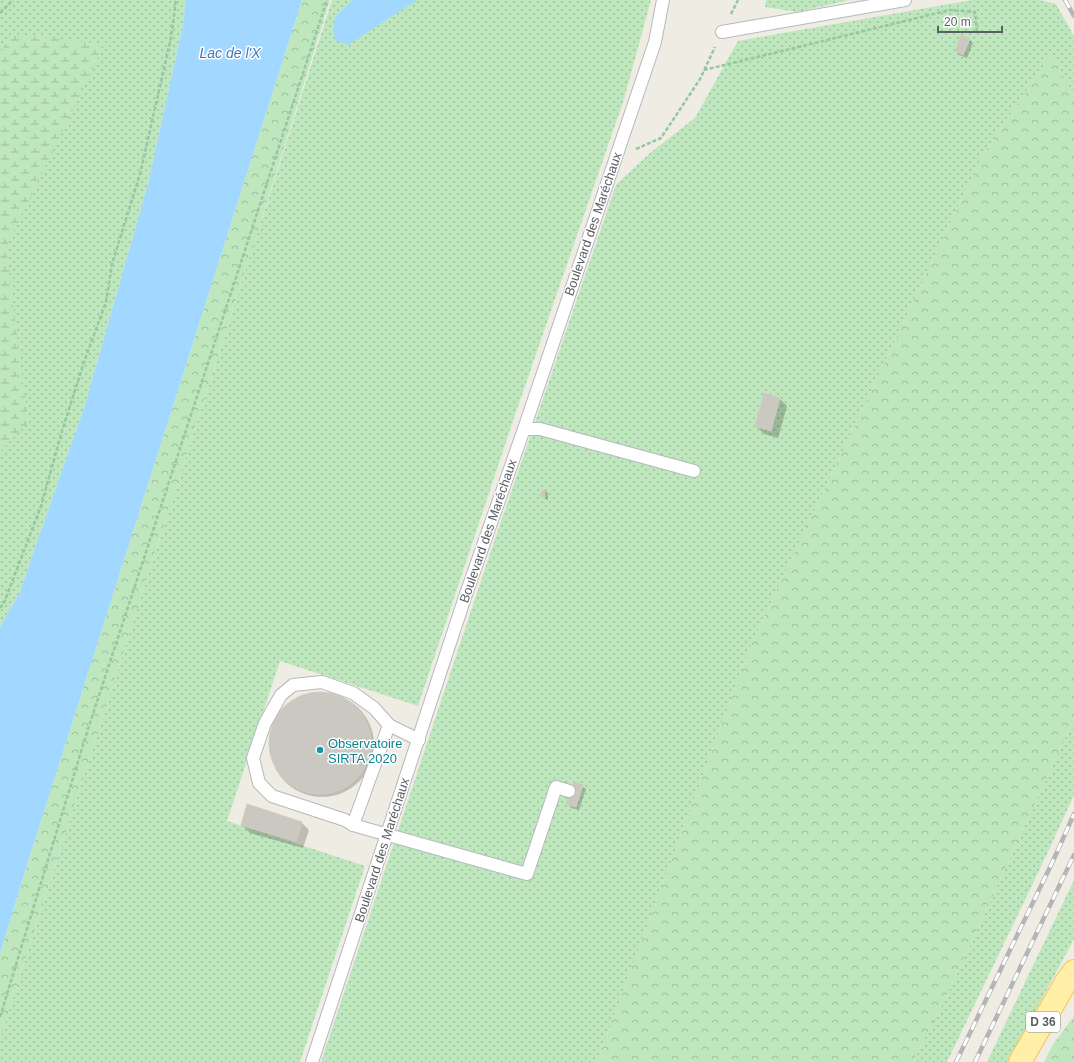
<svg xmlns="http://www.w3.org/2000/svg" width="1074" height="1062" font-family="Arial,sans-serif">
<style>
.grass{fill:url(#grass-dots)}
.forest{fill:url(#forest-crowns)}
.wetland{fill:url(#wetland-marsh)}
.water{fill:#a2d8ff}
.shadow{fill:#0003}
.building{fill:#cbc8c2;stroke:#d3cdc1}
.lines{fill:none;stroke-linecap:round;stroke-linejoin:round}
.service-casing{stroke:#b5b9be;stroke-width:14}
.primary-casing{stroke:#f7c653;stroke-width:24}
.path{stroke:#96c6a2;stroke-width:2.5;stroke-dasharray:4 2;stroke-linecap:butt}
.service{stroke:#fff;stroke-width:12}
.primary{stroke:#ffefa7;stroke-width:22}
.rail-casing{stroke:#b4b5b5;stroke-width:4.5}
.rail{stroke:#fff;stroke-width:3;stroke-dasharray:9;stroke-linecap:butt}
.culture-dot{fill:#0f9aa8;stroke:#fff;stroke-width:1.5}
.labels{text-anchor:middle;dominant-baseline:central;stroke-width:3;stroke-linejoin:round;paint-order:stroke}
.shield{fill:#fff;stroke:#8c8f92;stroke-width:1}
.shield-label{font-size:12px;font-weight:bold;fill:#5b5f64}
.street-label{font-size:13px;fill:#5b5f64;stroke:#fff}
.culture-label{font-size:13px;fill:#0d838f;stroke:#fff;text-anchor:start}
.water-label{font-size:14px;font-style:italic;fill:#3a78b6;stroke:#fff}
</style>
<defs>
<pattern id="grass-dots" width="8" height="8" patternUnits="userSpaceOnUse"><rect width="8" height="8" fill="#bfe7be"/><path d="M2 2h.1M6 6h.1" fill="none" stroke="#9ebe9e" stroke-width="1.8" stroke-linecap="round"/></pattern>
<pattern id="forest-crowns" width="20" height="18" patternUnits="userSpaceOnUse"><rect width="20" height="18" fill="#bfe7be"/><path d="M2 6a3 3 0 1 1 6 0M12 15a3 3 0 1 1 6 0" fill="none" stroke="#9ebe9e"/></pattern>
<pattern id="wetland-marsh" width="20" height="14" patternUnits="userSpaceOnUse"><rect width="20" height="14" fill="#bfe7be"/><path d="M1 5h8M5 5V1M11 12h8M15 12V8" fill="none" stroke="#9ebe9e"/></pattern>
</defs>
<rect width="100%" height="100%" fill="#eeece3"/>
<!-- grass -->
<g class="grass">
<polygon points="0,0 186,0 183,25 148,184 85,405 19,594 0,627"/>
<polygon points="332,0 651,0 624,99 515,415 418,706 280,661 227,821 365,866 300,1062 0,1062 0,1039"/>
<polygon points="766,0 849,0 798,12 765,7"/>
<polygon points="972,0 1040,0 1056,4 1074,36 1074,98 1052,53 981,158 751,645 597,1062 321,1062 490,554 616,185 650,153 695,118 738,41"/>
<polygon points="1074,719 1074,795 1046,856 947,1062 913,1062 950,989"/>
<polygon points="1074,880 1074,939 1008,1062 987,1062"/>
</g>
<!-- forest -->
<g class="forest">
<polygon points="302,0 330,0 253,247 0,1039 0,953 27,865"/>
<polygon points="1052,53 1074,98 1074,719 950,989 913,1062 597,1062 751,645 981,158"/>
<polygon points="1074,1016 1074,1062 1044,1062 1052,1046"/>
</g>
<!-- wetland -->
<polygon class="wetland" points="11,34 105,44 6,247 28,422 0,452 0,54"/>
<!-- water -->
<g class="water">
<polygon points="186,0 302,0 27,865 0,953 0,627 19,594 85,405 148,184 183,25"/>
<path d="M353 0H417L348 45 335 40C330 18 338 14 353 0Z"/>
</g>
<!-- shadow -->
<g class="shadow">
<polygon points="970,40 973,43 967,58 959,55 956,51"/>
<polygon points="780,399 787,406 778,438 764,434 756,426"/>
<polygon points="544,490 548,493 548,500 544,498 540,495"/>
<circle cx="322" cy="745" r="52"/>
<polygon points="582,786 586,789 579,810 571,808 568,804"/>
<polygon points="302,823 309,830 303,848 250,833 242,825"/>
</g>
<!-- building -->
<g class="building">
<polygon points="961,35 970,39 963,55 955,51"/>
<polygon points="764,393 780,398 771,431 755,426"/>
<polygon points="544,489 545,498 539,495"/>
<circle cx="320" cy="743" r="51"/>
<polygon points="574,782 583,785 576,807 566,804"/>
<polygon points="247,804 302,822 296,841 241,825"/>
</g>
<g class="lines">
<defs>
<g id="service">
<polyline points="722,32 905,0"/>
<polyline points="524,429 540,429 694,471"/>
<polyline points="419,740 389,725 374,708 353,693 322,682 293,685 281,695 265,723 253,758 259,783 272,796 345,820 353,825 527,874 556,787 569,791"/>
<polyline points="353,825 389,725"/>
<polyline points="312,1062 465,597 524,429 655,42 663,0"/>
</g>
<polyline id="primary" points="1020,1062 1066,982 1074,971"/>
</defs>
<!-- service casing -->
<use href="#service" class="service-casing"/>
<!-- primary casing -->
<use href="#primary" class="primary-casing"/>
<!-- path -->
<g class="path">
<polyline points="0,13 13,0"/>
<polyline points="731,14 738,0"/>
<polyline points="704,70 950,10 975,12 977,31"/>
<polyline points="636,149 661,138 700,79 715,47"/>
<polyline points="0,608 4,603 41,506 62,431 84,362 106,302 112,264 140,174 171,38 176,0"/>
<polyline points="0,1017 88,729 327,0"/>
</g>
<!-- service -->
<use href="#service" class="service"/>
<!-- primary -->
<use href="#primary" class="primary"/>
<defs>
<g id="rail">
<polyline points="1065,0 1074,16"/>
<polyline points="956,1062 1053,861 1074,814"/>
<polyline points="975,1062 1074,855"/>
</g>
</defs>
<!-- rail casing -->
<use href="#rail" class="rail-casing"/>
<!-- rail -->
<use href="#rail" class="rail"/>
</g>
<!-- markers -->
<circle class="culture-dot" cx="320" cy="750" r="4"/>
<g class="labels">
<!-- shield labels -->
<rect class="shield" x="1026" y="1012" width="34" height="20" rx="3"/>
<g class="shield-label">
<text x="1043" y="1022">D 36</text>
</g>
<!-- street labels -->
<g class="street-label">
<text transform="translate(593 224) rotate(-71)">Boulevard des Maréchaux</text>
<text transform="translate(488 531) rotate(-71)">Boulevard des Maréchaux</text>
<text transform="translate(382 850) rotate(-72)">Boulevard des Maréchaux</text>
</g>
<!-- culture labels -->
<g class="culture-label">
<text x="328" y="743">Observatoire<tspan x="328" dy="15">SIRTA 2020</tspan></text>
</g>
<!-- water labels -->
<g class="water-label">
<text x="230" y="53">Lac de l'X</text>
</g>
</g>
<!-- scale -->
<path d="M938 26v6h64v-6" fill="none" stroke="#5b5f64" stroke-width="2"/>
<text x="944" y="26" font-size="12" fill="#5b5f64" stroke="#ffffff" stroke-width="3" paint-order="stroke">20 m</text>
</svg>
